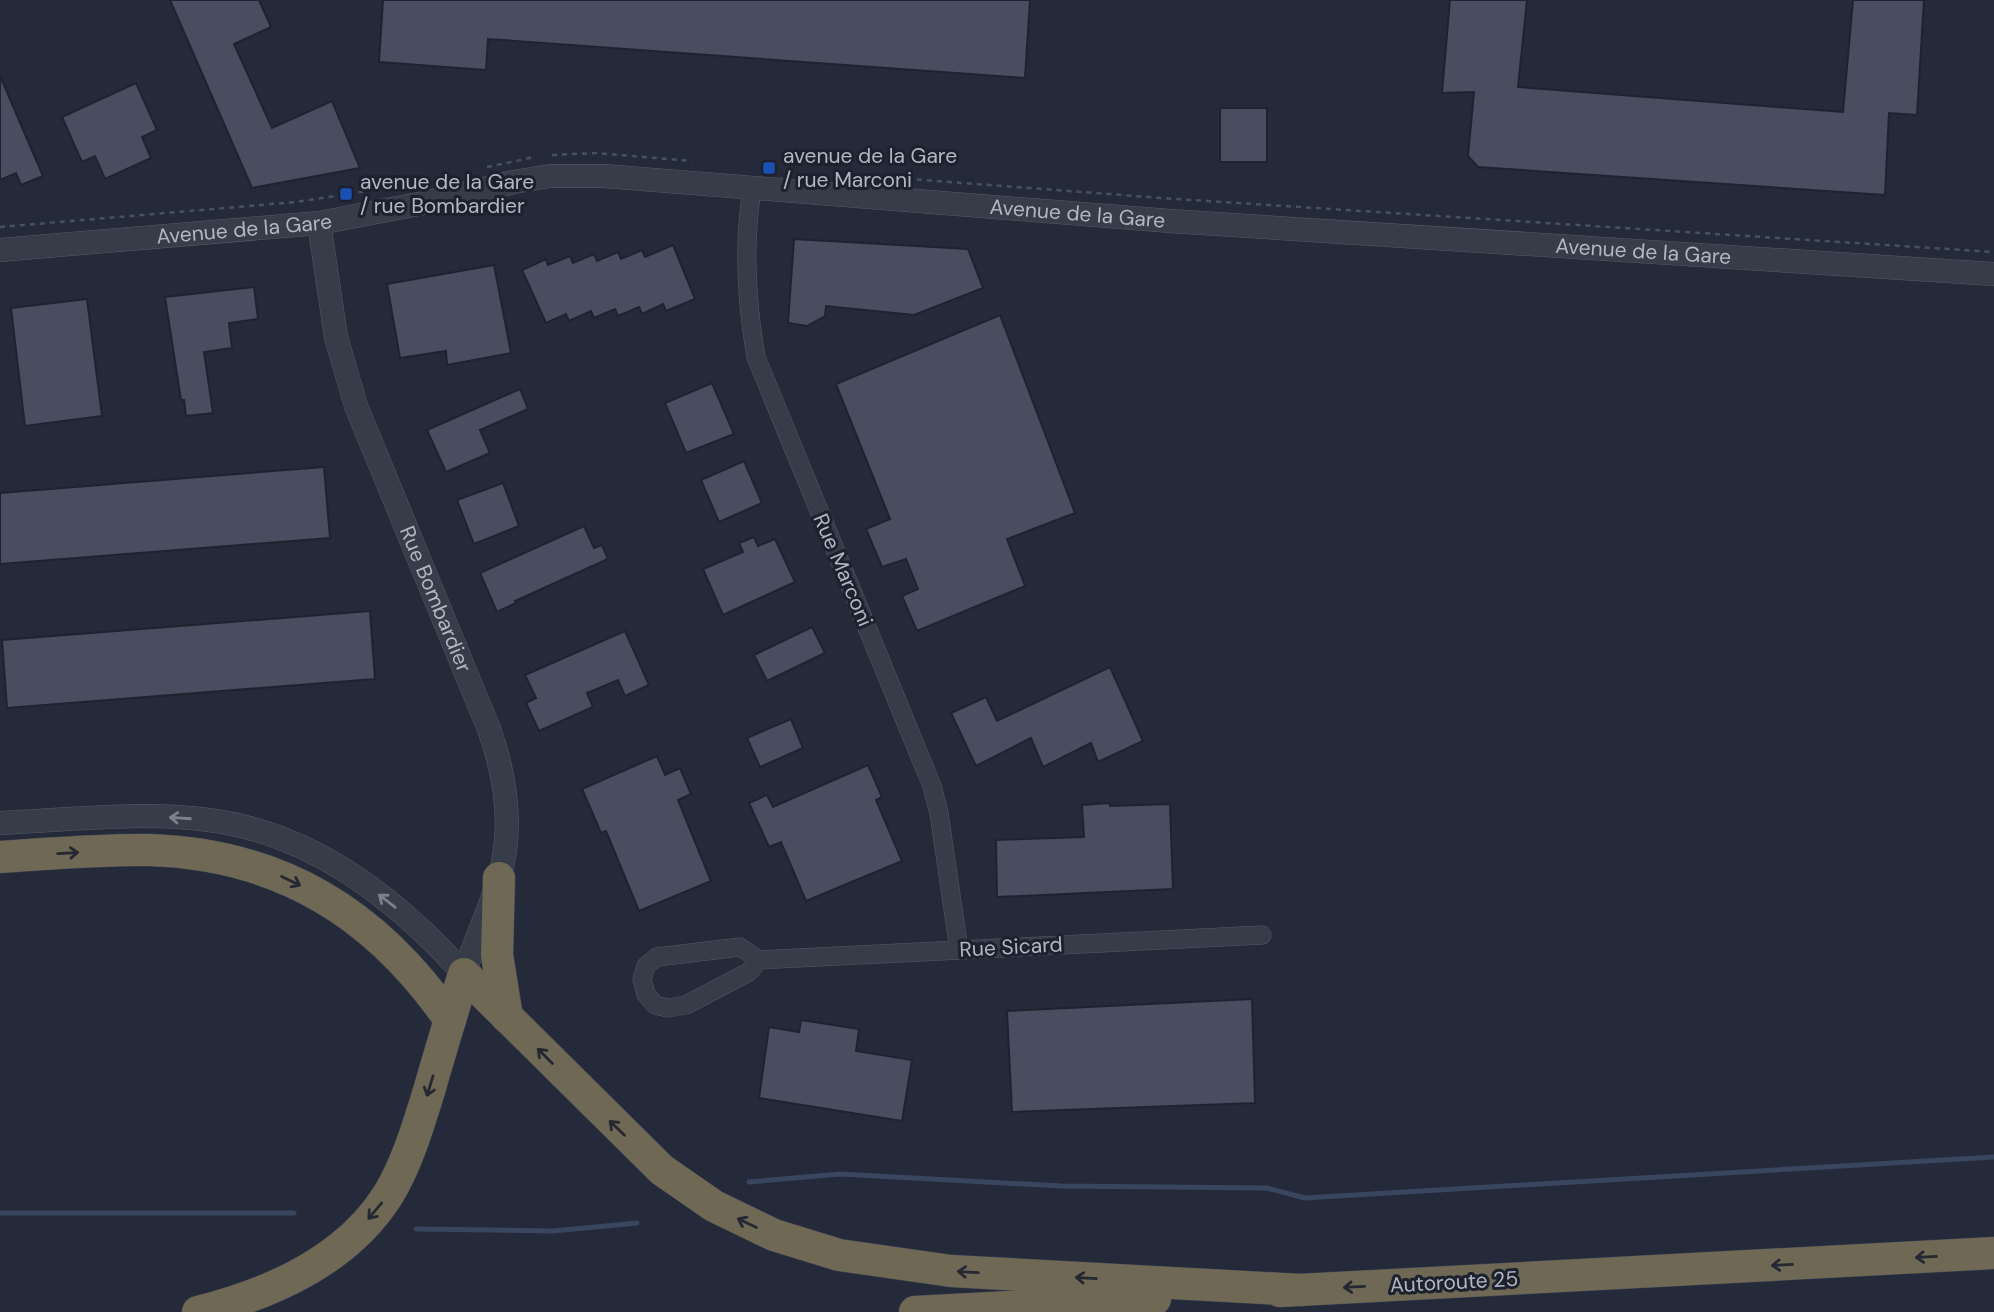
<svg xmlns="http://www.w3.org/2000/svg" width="1994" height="1312" font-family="'DM Sans',sans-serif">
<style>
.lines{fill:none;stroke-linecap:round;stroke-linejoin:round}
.stream{stroke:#3a4560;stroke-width:5}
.building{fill:#484d5f;stroke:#1f2330;stroke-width:2}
.minor-casing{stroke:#555a67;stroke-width:19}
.tertiary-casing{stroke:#555a67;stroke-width:24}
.motorway-casing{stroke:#424754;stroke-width:33}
.path{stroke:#455459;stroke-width:2.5;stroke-dasharray:5 5;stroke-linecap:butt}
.minor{stroke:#373c49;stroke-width:18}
.tertiary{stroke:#373c49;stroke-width:23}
.motorway{stroke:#6f6855;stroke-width:32}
.oneway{stroke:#7b808d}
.oneway2{stroke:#252832}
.transit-dot{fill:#1a4fb4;stroke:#1d212e;stroke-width:2.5}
.labels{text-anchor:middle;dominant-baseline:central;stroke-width:6;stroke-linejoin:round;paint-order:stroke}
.poi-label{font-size:21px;fill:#b2b7c5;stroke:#1d212e;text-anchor:start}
.street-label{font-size:21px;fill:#b2b7c5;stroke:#1d212e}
</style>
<rect width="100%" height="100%" fill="#242a39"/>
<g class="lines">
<!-- stream -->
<g class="stream">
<polyline points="749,1182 840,1174 1061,1186 1267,1188 1305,1198 1994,1157"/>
<polyline points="0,1213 294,1213"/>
<polyline points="416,1229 553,1231 637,1223"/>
</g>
</g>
<!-- building -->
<g class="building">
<polygon points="170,0 259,0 271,27 234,44 272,128 332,101 360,168 252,188"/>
<polygon points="383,0 1030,0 1025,78 488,39 486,70 379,62"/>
<polygon points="1450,0 1527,0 1518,87 1843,112 1853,0 1924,0 1917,115 1889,113 1885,195 1478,167 1468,156 1474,92 1442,93"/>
<polygon points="0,76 43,176 21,185 16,173 0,180"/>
<polygon points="136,83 157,130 142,137 151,158 105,179 95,156 82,162 62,117"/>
<rect x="1220" y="108" width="47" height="54"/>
<polygon points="794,239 968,249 983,288 914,315 826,306 825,316 807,326 788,323"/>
<polygon points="673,245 695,299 666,311 663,304 642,314 639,307 618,316 615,309 594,318 591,311 569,321 566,314 546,323 522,270 546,259 548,265 570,256 573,263 594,254 597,261 618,252 621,259 642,250 645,257"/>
<polygon points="494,265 511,353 447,365 446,351 400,358 387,284"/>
<polygon points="254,287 258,319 229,323 232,348 204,352 213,413 186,416 184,400 181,400 165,297"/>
<polygon points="87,299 102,416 25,426 11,308"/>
<polygon points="1000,315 1075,513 1007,539 1025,586 917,631 902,596 918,589 906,559 882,567 866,529 890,519 836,384"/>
<polygon points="712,383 734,434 686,453 665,403"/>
<polygon points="520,389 528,409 480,430 490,453 446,472 427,430"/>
<polygon points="744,461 762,503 719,522 701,480"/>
<polygon points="324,467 330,538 0,564 0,493"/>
<polygon points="503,483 519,526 474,544 457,500"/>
<polygon points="584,526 594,548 602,545 608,559 515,601 516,603 497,612 480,573"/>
<polygon points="754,537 758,546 775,539 795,582 723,615 703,569 743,552 739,543"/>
<polygon points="370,611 375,679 7,708 2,640"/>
<polygon points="812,627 825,653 767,681 754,655"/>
<polygon points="625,631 649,685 625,696 618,680 587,693 593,707 539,731 526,703 536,698 525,675"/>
<polygon points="1110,667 1143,741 1098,762 1091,743 1043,767 1031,738 976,766 951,713 986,697 997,721"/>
<polygon points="791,719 803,748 760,767 747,738"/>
<polygon points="657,756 665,775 680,768 691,794 678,800 711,881 639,911 606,831 601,833 582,789"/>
<polygon points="868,765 882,797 876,800 902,861 806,901 781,842 769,847 749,803 767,795 773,807"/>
<polygon points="1110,803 1110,806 1170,804 1173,889 997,897 996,840 1084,837 1082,805"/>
<polygon points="1252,999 1255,1103 1012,1112 1007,1011"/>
<polygon points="801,1020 859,1029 856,1051 912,1060 902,1121 759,1098 769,1027 799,1032"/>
</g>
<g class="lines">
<defs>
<g id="minor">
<path d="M752 189C743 246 746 300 756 357L932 786 939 813 959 950"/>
<polyline points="759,960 749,972 686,1005 668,1008 655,1005 646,994 642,979 646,966 657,957 740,947 759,960 1262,935"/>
</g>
<g id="tertiary">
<path id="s1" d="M319 223 336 337 356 406 489 729C506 777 514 828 499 878 490 910 474 942 464 974"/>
<path id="s2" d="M0 250 319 223 429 202 514 182 550 176H604L1170 221 1994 274"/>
<path d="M0 823C69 820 140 811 209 820 312 833 397 899 464 974"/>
</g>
<g id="motorway">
<path d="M0 857C49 854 99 849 149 850 280 854 376 913 450 1020"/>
<polyline points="499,878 497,955 507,1017"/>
<polyline points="1280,1291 1994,1253"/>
<path d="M198 1312C270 1294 347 1260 388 1195 407 1164 418 1126 429 1091 440 1052 452 1013 464 974L662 1170 714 1206 774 1235 839 1255 951 1271 1301 1290"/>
<polyline points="915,1312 1155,1299"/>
</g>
</defs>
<!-- minor casing -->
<use href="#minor" class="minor-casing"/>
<!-- tertiary casing -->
<use href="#tertiary" class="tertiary-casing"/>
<!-- motorway casing -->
<use href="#motorway" class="motorway-casing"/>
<!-- path -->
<g class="path">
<polyline points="552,155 596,153 692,161"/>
<polyline points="487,167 535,157"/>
<polyline points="897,178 1161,198 1994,252"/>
<polyline points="0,227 296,202 367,191 390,184 412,184"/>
</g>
<!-- minor -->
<use href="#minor" class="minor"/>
<!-- tertiary -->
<use href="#tertiary" class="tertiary"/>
<!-- motorway -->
<use href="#motorway" class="motorway"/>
</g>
<!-- one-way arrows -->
<defs><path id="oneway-shaft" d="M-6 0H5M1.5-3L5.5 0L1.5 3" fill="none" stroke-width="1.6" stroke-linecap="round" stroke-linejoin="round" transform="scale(1.75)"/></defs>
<g class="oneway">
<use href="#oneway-shaft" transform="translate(180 818) rotate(-176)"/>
<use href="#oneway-shaft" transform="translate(387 901) rotate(-142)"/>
</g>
<g class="oneway2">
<use href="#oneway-shaft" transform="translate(68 853) rotate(-3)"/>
<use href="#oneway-shaft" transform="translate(291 881) rotate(26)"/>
<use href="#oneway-shaft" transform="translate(545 1056) rotate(-135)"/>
<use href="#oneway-shaft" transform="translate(430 1086) rotate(107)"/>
<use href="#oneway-shaft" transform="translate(617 1128) rotate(-136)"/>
<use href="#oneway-shaft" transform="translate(375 1211) rotate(130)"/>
<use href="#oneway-shaft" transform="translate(747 1223) rotate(-155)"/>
<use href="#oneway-shaft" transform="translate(1926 1257) rotate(177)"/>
<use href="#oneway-shaft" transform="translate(1782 1265) rotate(177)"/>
<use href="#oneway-shaft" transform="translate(968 1272) rotate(-177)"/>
<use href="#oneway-shaft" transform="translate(1086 1278) rotate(-177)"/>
<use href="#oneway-shaft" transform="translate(1354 1287) rotate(177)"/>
</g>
<!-- markers -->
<g class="transit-dot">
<rect x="762" y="161" width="14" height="14" rx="3.5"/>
<rect x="339" y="187" width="14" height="14" rx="3.5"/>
</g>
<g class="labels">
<!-- poi labels -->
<g class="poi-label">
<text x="783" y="156">avenue de la Gare<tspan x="783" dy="24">/ rue Marconi</tspan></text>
<text x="360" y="182">avenue de la Gare<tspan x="360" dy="24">/ rue Bombardier</tspan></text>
</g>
<!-- street labels -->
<g class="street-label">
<text stroke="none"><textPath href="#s2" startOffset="1085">Avenue de la Gare</textPath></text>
<text stroke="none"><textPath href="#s2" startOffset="245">Avenue de la Gare</textPath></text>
<text stroke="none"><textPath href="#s2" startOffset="1652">Avenue de la Gare</textPath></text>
<text transform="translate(843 570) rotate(67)">Rue Marconi</text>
<text stroke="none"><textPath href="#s1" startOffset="396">Rue Bombardier</textPath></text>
<text transform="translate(1011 947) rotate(-3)">Rue Sicard</text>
<text transform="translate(1454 1282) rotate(-3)">Autoroute 25</text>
</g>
</g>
</svg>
